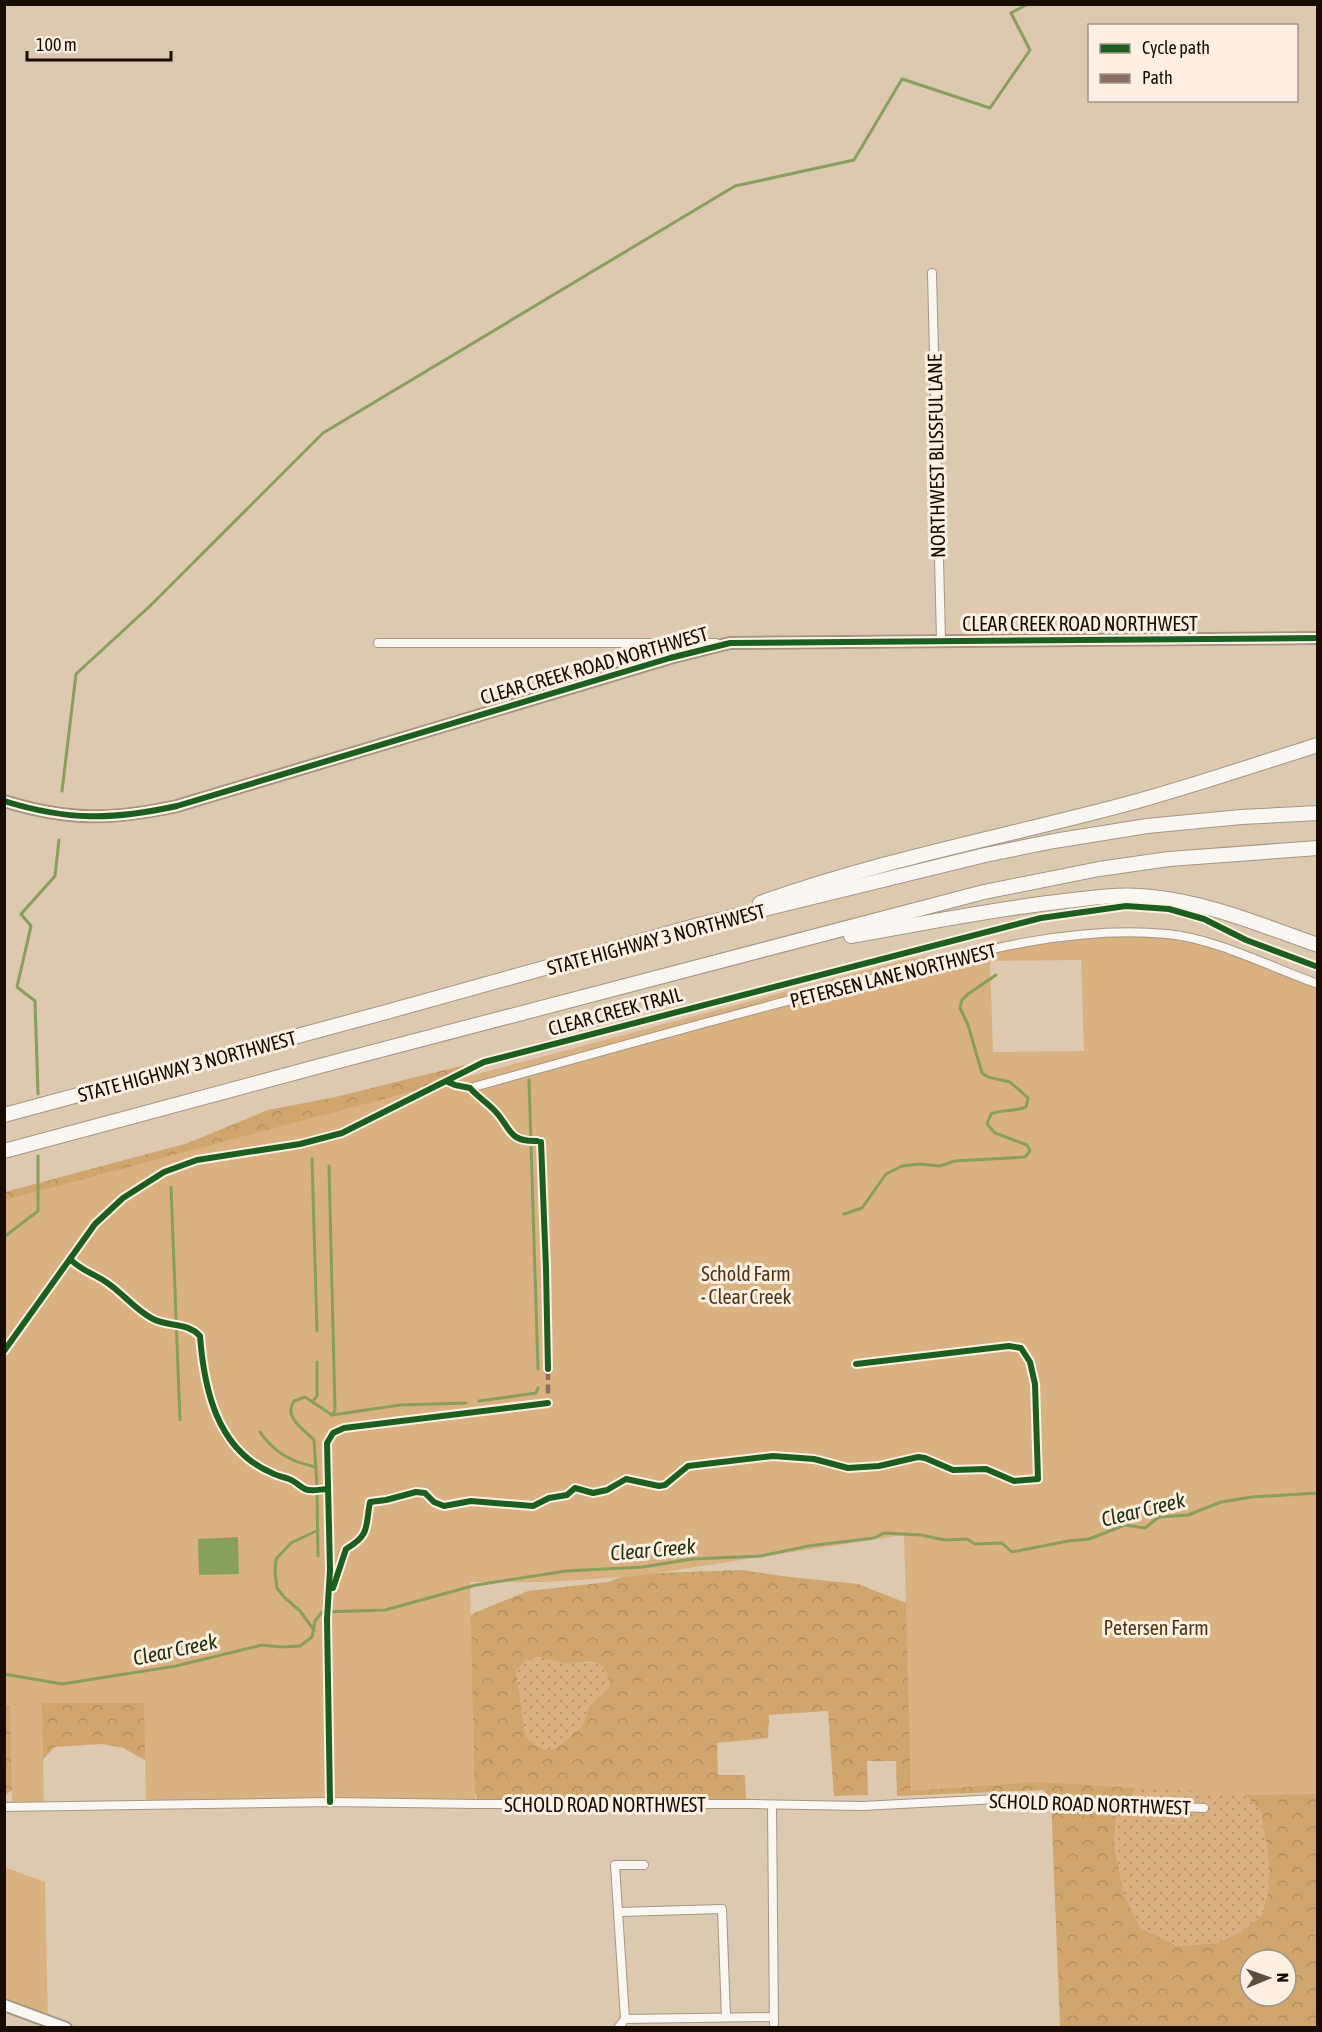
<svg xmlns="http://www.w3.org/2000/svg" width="1322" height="2032" font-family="'Asap Condensed',sans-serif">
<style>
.grass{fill:url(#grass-dots)}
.forest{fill:url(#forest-crowns);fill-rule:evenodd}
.park{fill:#dab282;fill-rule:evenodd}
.water{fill:#899f5d}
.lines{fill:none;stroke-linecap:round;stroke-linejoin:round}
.stream{stroke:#899f5d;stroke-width:3}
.street-casing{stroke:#a59682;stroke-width:10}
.secondary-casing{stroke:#a59682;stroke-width:14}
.highway-casing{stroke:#a59682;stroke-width:16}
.street{stroke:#faf7f3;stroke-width:8}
.secondary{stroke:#faf7f3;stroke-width:10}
.highway{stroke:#faf7f3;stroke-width:14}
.quiet{stroke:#8d6e63;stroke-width:4.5;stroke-dasharray:9 4.5;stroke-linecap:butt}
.cycleway-casing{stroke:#fdf0e3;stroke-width:10}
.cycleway{stroke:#1b5e20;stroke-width:6}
.labels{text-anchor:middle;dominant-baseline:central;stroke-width:6;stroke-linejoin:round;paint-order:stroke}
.street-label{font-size:20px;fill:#180b00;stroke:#fdf0e3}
.park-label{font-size:20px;fill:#4e3412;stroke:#fdf0e3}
.water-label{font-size:21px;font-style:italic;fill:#20300d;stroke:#fdf0e3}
</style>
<defs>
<pattern id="grass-dots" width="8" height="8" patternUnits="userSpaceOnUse" patternTransform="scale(1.5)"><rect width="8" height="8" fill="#dab282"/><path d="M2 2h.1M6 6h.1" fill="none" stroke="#ba986e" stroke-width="1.8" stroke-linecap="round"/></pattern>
<pattern id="forest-crowns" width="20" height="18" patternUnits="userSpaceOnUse" patternTransform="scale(1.5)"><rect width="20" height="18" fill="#d1a66e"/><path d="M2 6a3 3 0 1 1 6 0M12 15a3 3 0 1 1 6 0" fill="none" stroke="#b38e5e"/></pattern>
</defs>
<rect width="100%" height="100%" fill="#ddc9b0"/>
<!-- grass -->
<g class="grass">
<polygon points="537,1657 552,1659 572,1664 584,1662 595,1663 605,1667 610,1679 609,1689 586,1713 583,1725 558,1747 548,1751 531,1743 525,1733 516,1671 525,1661"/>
<polygon points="1231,1781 1260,1810 1268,1852 1269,1888 1262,1915 1244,1930 1218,1943 1178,1946 1141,1928 1125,1897 1114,1846 1116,1819 1137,1787"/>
</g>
<!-- forest -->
<g class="forest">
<polygon points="465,1065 450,1078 396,1103 5,1323 5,1192 188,1143 268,1110 331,1098"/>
<path d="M742 1570 790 1577 858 1584 1317 1764V2027H1060L1051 1799 1043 1790 897 1796 896 1761H867L868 1795 834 1796 828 1711 769 1715 768 1738 717 1743 718 1775H745L746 1799 478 1801 450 1726 154 1765 123 1748 102 1744 55 1747 23 1780 5 1796V1692L459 1624 474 1613 528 1591 608 1582 630 1574ZM537 1657C548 1658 559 1663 570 1664 575 1664 579 1662 584 1662 602 1660 611 1672 609 1689L593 1702 586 1713 583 1725 558 1747 548 1751 531 1743 525 1733 516 1671 525 1661ZM1231 1781 1260 1810 1268 1852 1269 1888 1262 1915 1244 1930 1218 1943 1178 1946 1141 1928 1125 1897 1114 1846 1116 1819 1137 1787ZM1250 1960H1286V1996H1250Z"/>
</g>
<!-- park -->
<g class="park">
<path d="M1112 929H1140L1173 933 1317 983V1794L1254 1795 1036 1782 911 1791 904 1535 636 1576 549 1582H470L475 1804 146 1805 144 1703H42L44 1807H12L10 1706H5V1200L908 959ZM1081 960 1084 1051 993 1052 990 961Z"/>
<polygon points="4,1867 45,1882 48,2021 5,2005"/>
</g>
<!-- water -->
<polygon class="water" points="238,1537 239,1574 199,1575 198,1539"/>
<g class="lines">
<!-- stream -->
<g class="stream">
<polyline points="62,791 76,674 151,605 323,433 735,186 854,160 902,79 990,108 1030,50 1011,13 1028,4"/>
<polyline points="529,1080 538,1369"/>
<polyline points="38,1094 35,1001 17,987 31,926 21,914 55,876 59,840"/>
<polyline points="312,1159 317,1331"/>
<polyline points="329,1166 335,1410 332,1415"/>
<polyline points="171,1187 180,1420"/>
<path d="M844 1214 862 1208 886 1174 902 1166 919 1164 940 1166 955 1161 1025 1157 1030 1151 1027 1145 995 1133 987 1124 991 1114C1003 1109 1014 1112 1026 1107L1028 1098 1010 1082 988 1077 982 1073 968 1025 960 1008 962 1000 968 994 996 975"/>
<polyline points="4,1237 38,1211 38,1156"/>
<polyline points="313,1401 317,1396 317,1362"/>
<polyline points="479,1401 536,1393 538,1388"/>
<path d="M260 1432C274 1453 292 1462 316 1467"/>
<path d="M317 1486 314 1440C303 1429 283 1417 294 1401L305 1397 332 1415 400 1405 466 1403"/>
<polyline points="317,1493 318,1556"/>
<polyline points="314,1630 300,1611 284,1597 277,1588 275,1572 276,1559 291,1543 318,1530"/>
<polyline points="4,1674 62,1684 176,1666 262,1645 281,1647 300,1646 312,1637 315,1621 322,1612 385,1610 476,1585 566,1571 643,1567 692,1559 761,1556 808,1546 874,1538 884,1533 921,1535 945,1540 967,1539 975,1544 1002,1543 1012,1552 1068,1541 1089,1539 1125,1525 1145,1528 1159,1517 1188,1515 1221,1502 1252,1497 1318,1493"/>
</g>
<defs>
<g id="street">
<polyline points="932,273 941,640"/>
<polyline points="378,643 716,643"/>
<path d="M470 1088C600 1052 729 1015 860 982 957 957 1066 924 1167 934 1214 938 1273 968 1318 984"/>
<polyline points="772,1805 774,2028"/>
<polyline points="4,1807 330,1802 475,1804 753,1804 862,1806 998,1799 1204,1808"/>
<polyline points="644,1865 615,1865 625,2019 773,2017"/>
<polyline points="620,1912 722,1909 726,2017"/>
<polyline points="618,2028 625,2019"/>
</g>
<g id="secondary">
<path d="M4 801C68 821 113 820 177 806L670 658 730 643 1318 638"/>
<polyline points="4,2005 66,2028"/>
</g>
<g id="highway">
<path d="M760 903C882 859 1009 836 1134 802 1196 785 1257 764 1318 745"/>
<path d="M851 936C920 924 988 910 1057 902 1089 898 1121 893 1152 897 1210 903 1263 926 1318 945"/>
<polyline points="4,1115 390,1011 695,926 985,855 1054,841 1147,826 1241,817 1318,813"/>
<polyline points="4,1151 331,1063 984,892 1099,869 1169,859 1318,848"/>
</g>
</defs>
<!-- street casing -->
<use href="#street" class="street-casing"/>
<!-- secondary casing -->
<use href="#secondary" class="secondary-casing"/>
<!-- highway casing -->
<use href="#highway" class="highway-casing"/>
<!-- street -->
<use href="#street" class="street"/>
<!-- secondary -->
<use href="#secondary" class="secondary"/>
<!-- highway -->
<use href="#highway" class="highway"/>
<!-- quiet -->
<polyline class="quiet" points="544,1403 548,1403 548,1364"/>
<defs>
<g id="cycleway">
<path d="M4 801C68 821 113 820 177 806L670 658 730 643 1318 638"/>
<path d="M448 1082 455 1085 470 1088C478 1097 486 1102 494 1110 511 1127 507 1142 537 1141"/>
<polyline points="541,1142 546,1269 548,1369"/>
<path d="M71 1260C81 1270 94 1274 106 1282 123 1293 135 1310 153 1319 169 1327 187 1322 200 1336 204 1389 217 1450 272 1473 277 1476 284 1477 289 1479 295 1481 299 1486 305 1489 311 1492 321 1489 328 1489"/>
<polyline points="4,1351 95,1224 123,1198 164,1172 197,1160 300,1144 342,1133 484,1062 1041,918 1126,906 1169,909 1204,919 1246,940 1318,967"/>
<path d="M329 1588H333L346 1549C371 1534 365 1527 370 1502L386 1500 416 1492 425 1493 434 1502 444 1506 471 1501 533 1506 549 1498 567 1495 575 1488 593 1493 607 1490 626 1479 659 1486 665 1485 688 1466 773 1456 814 1459 848 1468 879 1466 918 1457 925 1458 953 1470 986 1469 1014 1481 1038 1479 1035 1384 1030 1362 1021 1348 1009 1346 856 1364"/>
<polyline points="330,1802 327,1619 330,1570 327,1443 333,1433 344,1428 548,1403"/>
</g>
</defs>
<!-- cycleway casing -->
<use href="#cycleway" class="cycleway-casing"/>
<!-- cycleway -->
<use href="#cycleway" class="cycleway"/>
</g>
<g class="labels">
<!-- street labels -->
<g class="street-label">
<text transform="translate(936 456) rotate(-91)">NORTHWEST BLISSFUL LANE</text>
<text x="1080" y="623">CLEAR CREEK ROAD NORTHWEST</text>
<text transform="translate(594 665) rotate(-16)">CLEAR CREEK ROAD NORTHWEST</text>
<text transform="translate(656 939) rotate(-15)">STATE HIGHWAY 3 NORTHWEST</text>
<text transform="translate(893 975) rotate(-14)">PETERSEN LANE NORTHWEST</text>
<text transform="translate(615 1011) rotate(-15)">CLEAR CREEK TRAIL</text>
<text transform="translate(187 1066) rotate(-15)">STATE HIGHWAY 3 NORTHWEST</text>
<text x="605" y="1804">SCHOLD ROAD NORTHWEST</text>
<text transform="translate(1090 1804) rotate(2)">SCHOLD ROAD NORTHWEST</text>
</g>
<!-- park labels -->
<g class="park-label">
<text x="746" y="1273">Schold Farm<tspan x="746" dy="23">- Clear Creek</tspan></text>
<text x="1156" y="1627">Petersen Farm</text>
</g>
<!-- water labels -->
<g class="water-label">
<text transform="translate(1143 1509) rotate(-14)">Clear Creek</text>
<text transform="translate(653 1549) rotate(-5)">Clear Creek</text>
<text transform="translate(175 1649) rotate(-12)">Clear Creek</text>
</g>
</g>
<!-- border -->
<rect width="1322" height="2032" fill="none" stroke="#180b00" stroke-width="12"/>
<!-- legend -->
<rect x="1088" y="24" width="210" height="78" fill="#fdf0e3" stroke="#a19488" stroke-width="1.5"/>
<rect x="1100" y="44" width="30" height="9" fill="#1b5e20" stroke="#a19488" stroke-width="1.5"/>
<text x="1142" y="54" font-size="18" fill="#180b00">Cycle path</text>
<rect x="1100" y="74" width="30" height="9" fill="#8d6e63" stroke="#a19488" stroke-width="1.5"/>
<text x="1142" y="84" font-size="18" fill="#180b00">Path</text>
<!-- north arrow -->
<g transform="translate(1268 1978) rotate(89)"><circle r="28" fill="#fdf0e3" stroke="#a19488" stroke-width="1.5"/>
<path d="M0-4.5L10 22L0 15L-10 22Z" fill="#5d4e3e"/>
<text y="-9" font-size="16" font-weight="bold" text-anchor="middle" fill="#180b00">N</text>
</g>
<!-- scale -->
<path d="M27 51v9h144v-9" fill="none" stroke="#180b00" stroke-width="3"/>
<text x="36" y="51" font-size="18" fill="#180b00" stroke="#fdf0e3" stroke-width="4.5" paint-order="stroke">100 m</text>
</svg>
